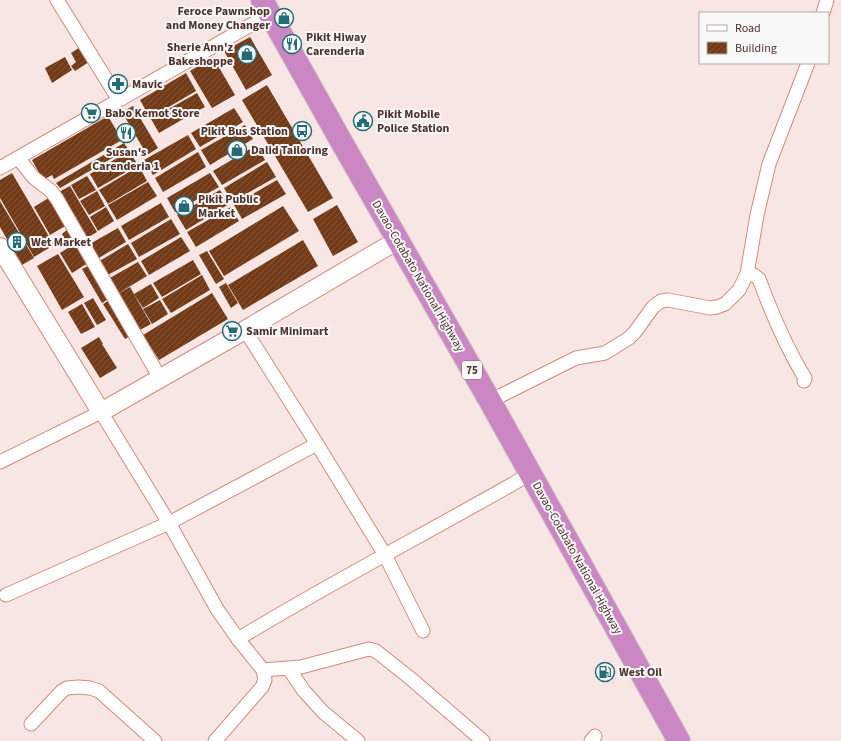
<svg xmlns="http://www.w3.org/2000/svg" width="841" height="741" font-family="'Source Sans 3',sans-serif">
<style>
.building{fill:url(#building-hatch)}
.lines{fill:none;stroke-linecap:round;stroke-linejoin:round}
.street-casing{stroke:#d48a7e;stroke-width:15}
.secondary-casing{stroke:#d48a7e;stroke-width:20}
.highway-casing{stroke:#cec5c4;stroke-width:24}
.street{stroke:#fff;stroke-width:13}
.secondary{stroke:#fff;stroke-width:18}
.highway{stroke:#ca87c4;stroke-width:22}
.labels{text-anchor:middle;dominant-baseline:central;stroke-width:4;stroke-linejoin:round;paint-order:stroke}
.shield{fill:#f8f8f8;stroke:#826d69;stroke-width:1}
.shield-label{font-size:11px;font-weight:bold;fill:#50312c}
.poi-label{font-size:12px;font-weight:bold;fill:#50312c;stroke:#f8f8f8;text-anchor:start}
.street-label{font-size:12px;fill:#50312c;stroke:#f8f8f8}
</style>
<defs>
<pattern id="building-hatch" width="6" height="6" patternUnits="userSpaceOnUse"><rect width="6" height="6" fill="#723a17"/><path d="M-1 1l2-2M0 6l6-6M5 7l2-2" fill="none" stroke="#845539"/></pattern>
</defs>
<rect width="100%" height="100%" fill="#f7e6e3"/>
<!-- building -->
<g class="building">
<polygon points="250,37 272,75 246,90 224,51"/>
<polygon points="80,47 89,62 75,71 71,66 76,62 71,53"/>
<polygon points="65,57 72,70 52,83 45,68"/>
<polygon points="213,57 235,95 212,108 190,71"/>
<polygon points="186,73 196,91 150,118 140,100"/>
<polygon points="267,85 333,198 308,212 242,100"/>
<polygon points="197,93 205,107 186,117 182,112 185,118 159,133 151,119"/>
<polygon points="133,106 158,148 147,155 122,112"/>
<polygon points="234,108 243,122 200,147 191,133"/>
<polygon points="108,116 122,140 54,179 52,175 43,180 32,160"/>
<polygon points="245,125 253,139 210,165 201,150"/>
<polygon points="188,135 196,149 153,175 144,160"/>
<polygon points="124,143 128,149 60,188 56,183"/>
<polygon points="257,145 265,160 222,185 213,171"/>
<polygon points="129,151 138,165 98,188 90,174"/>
<polygon points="198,152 206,167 163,192 155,178"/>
<polygon points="267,162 276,177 232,202 224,188"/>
<polygon points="139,166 147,181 108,204 99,190"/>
<polygon points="12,173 54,245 34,257 0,198 0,180"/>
<polygon points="210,173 219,187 175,212 167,198"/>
<polygon points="87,176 96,190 79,199 71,185"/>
<polygon points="277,180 286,194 242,219 234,205"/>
<polygon points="148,182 157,196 117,220 108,205"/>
<polygon points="70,186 97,232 85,239 57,193"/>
<polygon points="220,190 229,204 186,230 177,215"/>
<polygon points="97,191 105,206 89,215 80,201"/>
<polygon points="50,197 67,225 50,235 34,207"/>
<polygon points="0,201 34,258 22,265 0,227"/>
<polygon points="161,203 169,217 129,240 121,226"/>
<polygon points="337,205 358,242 333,256 313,219"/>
<polygon points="283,206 299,231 224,276 209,251"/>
<polygon points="106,207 114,221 98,231 90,217"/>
<polygon points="231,207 239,221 196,247 187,232"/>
<polygon points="171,219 180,234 139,257 131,243"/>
<polygon points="118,228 126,242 97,259 88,245"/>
<polygon points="68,229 74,239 67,243 62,234"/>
<polygon points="181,237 190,251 149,275 141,261"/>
<polygon points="303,240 318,266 243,310 228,285"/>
<polygon points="76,243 88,263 72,273 60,253"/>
<polygon points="128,244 137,259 106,276 98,262"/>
<polygon points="207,251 224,279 216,284 199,255"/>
<polygon points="58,254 84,297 62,310 37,266"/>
<polygon points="193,260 201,274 162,297 153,283"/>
<polygon points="138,262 147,276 117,294 108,279"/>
<polygon points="90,265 110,298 102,303 82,269"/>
<polygon points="202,275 210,290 171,313 162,299"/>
<polygon points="226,283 238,303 231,308 219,287"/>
<polygon points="151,284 159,298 143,308 134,294"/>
<polygon points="130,287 151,324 138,331 117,294"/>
<polygon points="212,293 228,319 159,360 143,335"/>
<polygon points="93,298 106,320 97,325 84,303"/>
<polygon points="111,299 132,335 125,339 103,304"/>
<polygon points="160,300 168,314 152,324 143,309"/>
<polygon points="82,304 95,327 81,334 68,312"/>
<polygon points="99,337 103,344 102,344 117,368 100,378 81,348"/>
<polygon points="606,664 612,675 603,679 598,669"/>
</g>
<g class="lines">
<defs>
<g id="street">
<polyline points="57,0 119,100"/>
<polyline points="823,13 827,0"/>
<polyline points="18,158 34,178 51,191 57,199 160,378"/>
<polyline points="0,168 270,14"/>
<path d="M747 274 754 275 759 279C772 314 786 347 805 378L804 381"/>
<polyline points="245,330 317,444 385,555 423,631"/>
<polyline points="490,401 576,358 605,353 629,338 635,332 653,307 661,301 668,300 710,308 717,307 725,304 739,290 747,274 757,215 769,164 808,63"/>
<polyline points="0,462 101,412 169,523 217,609 238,639 263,670 265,680 262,687 215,741"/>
<polyline points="6,595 169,523 317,444"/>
<path d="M238 639C333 581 433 530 530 474"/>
<polyline points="289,669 304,691 323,712 358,741"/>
<polyline points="263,670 301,667 365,650 369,649 376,651 410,678 483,741"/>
<polyline points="31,724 62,691 67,688 78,687 90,688 99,691 155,741"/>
<polyline points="591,741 595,736"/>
</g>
<polyline id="secondary" points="0,247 101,412 245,330 398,240"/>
<polyline id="highway" points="262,0 341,141 490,401 679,741"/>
</defs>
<!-- street casing -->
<use href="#street" class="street-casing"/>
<!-- secondary casing -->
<use href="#secondary" class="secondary-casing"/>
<!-- highway casing -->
<use href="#highway" class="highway-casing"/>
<!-- street -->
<use href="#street" class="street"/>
<!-- secondary -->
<use href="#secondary" class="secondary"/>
<!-- highway -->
<use href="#highway" class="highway"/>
</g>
<!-- icons -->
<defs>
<symbol id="shop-ring" viewBox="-11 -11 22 22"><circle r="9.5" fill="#f8f8f8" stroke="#236c77" stroke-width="1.5"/><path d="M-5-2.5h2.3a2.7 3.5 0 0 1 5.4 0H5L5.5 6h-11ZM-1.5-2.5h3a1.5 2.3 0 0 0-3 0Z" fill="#236c77"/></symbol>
<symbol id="restaurant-ring" viewBox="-11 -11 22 22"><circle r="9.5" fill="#f8f8f8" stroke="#236c77" stroke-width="1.5"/><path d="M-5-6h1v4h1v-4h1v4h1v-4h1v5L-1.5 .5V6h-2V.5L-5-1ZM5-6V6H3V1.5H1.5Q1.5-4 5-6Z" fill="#236c77"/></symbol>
<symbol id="pharmacy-ring" viewBox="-11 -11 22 22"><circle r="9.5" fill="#f8f8f8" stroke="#236c77" stroke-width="1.5"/><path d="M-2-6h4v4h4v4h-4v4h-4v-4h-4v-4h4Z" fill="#236c77"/></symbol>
<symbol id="supermarket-ring" viewBox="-11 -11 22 22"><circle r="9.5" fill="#f8f8f8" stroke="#236c77" stroke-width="1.5"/><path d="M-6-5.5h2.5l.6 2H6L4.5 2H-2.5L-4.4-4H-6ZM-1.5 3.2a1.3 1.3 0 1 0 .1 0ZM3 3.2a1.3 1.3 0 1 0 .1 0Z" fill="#236c77"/></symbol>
<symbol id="civic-ring" viewBox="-11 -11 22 22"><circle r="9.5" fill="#f8f8f8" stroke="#236c77" stroke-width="1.5"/><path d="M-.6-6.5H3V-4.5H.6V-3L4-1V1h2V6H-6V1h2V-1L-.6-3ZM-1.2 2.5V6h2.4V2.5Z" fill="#236c77"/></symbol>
<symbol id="bus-ring" viewBox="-11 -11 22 22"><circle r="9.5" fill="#f8f8f8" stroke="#236c77" stroke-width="1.5"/><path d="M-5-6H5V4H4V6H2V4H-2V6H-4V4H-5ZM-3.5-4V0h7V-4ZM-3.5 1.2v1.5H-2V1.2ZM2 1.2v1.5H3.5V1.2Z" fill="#236c77"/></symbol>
<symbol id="building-ring" viewBox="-11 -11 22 22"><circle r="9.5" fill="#f8f8f8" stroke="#236c77" stroke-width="1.5"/><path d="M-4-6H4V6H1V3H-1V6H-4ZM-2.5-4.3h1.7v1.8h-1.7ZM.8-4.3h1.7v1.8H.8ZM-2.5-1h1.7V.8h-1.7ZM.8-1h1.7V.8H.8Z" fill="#236c77"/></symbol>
<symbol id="fuel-ring" viewBox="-11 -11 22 22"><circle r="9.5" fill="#f8f8f8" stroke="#236c77" stroke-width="1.5"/><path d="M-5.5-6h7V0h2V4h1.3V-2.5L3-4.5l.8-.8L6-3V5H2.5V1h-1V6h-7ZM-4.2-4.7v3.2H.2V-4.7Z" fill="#236c77"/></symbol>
</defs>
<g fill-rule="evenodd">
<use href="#shop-ring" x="273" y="7" width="22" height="22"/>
<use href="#restaurant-ring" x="281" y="33" width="22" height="22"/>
<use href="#shop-ring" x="236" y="43" width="22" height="22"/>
<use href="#pharmacy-ring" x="107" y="73" width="22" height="22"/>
<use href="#supermarket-ring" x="80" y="102" width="22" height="22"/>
<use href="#civic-ring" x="352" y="110" width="22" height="22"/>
<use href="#bus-ring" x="291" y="120" width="22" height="22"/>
<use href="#restaurant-ring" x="115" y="122" width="22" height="22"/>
<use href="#shop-ring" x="226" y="139" width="22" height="22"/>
<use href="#shop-ring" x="173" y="195" width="22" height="22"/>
<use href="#building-ring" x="6" y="231" width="22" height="22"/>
<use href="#supermarket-ring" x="221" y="320" width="22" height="22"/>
<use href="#fuel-ring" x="594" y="661" width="22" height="22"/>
</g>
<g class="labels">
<!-- shield labels -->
<rect class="shield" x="462" y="361" width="20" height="18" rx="3"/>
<g class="shield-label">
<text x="472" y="370">75</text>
</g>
<!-- poi labels -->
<g class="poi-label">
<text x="270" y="11" text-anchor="end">Feroce Pawnshop<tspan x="270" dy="14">and Money Changer</tspan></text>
<text x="306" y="37">Pikit Hiway<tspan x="306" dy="14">Carenderia</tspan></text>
<text x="233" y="47" text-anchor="end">Sherie Ann'z<tspan x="233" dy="14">Bakeshoppe</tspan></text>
<text x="132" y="84">Mavic</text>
<text x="105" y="113">Babo Kemot Store</text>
<text x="377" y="114">Pikit Mobile<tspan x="377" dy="14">Police Station</tspan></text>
<text x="288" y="131" text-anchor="end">Pikit Bus Station</text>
<text x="251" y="150">Dalid Tailoring</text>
<text x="126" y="152" text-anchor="middle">Susan's<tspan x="126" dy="14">Carenderia 1</tspan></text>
<text x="198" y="199">Pikit Public<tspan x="198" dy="14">Market</tspan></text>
<text x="31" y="242">Wet Market</text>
<text x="246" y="331">Samir Minimart</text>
<text x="619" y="672">West Oil</text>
</g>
<!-- street labels -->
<g class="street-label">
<text transform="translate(418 276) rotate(60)">Davao-Cotabato National Highway</text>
<text transform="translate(577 558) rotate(61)">Davao-Cotabato National Highway</text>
</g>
</g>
<!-- legend -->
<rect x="699" y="12" width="130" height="52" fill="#f8f8f8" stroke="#b5a8a6"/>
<rect x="707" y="25" width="20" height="6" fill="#ffffff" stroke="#b5a8a6"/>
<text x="735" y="32" font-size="12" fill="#50312c">Road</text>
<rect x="707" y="42" width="20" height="12" fill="url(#building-hatch)" stroke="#b5a8a6"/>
<text x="735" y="52" font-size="12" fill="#50312c">Building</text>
</svg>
